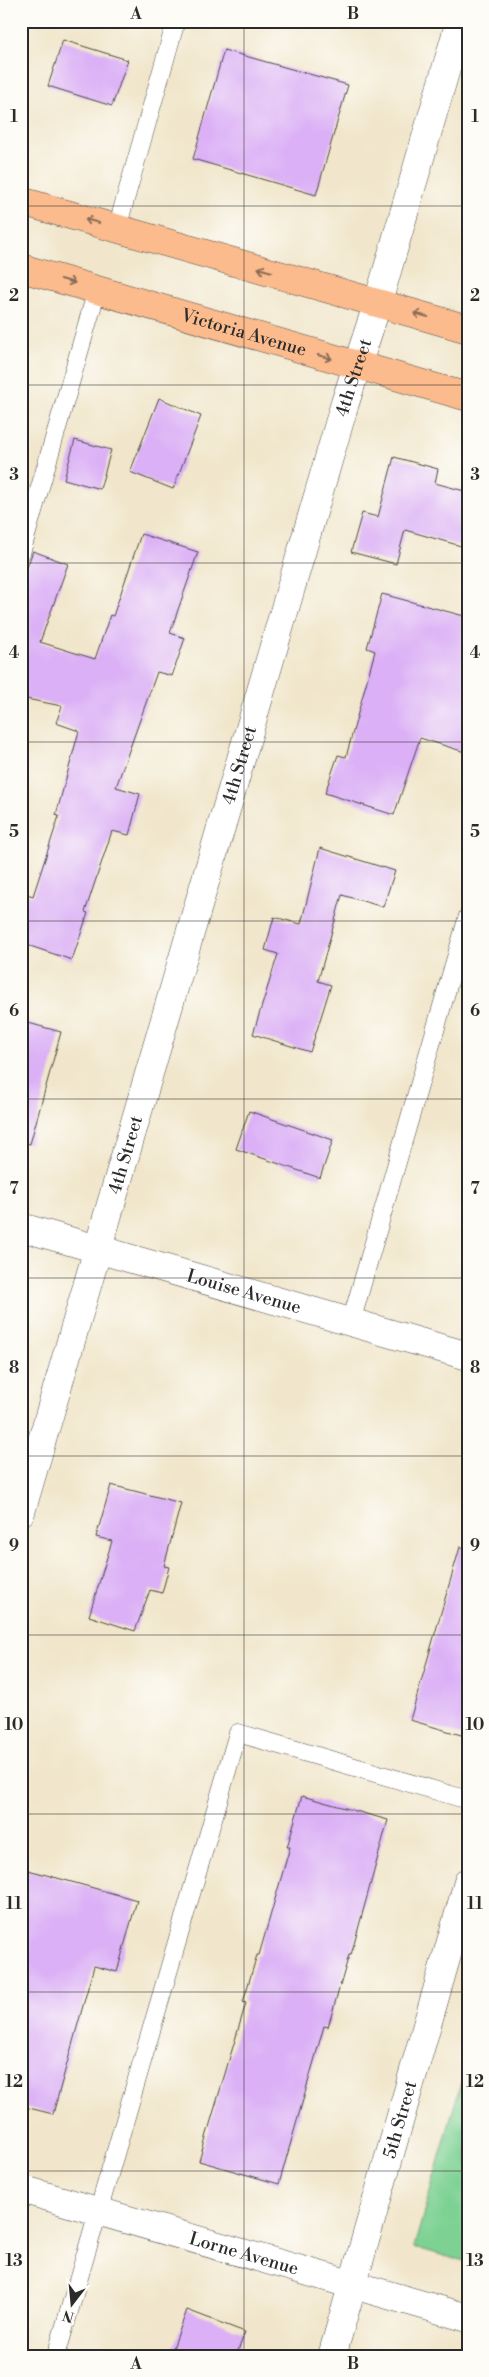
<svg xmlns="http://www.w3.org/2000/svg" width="489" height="2377" font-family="'Libre Bodoni',serif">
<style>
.green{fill:#7dd193;stroke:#547e5f}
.building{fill:#dbb0f6}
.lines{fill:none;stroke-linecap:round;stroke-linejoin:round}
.lane-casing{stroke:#494743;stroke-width:19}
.street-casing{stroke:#494743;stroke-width:29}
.primary-casing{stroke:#494743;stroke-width:29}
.lane{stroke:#fff;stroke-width:18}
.street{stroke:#fff;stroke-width:28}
.primary{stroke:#fbbb8d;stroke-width:28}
.oneway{stroke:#896c57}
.grid{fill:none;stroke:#2b2b2b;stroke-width:1;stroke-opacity:0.55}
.labels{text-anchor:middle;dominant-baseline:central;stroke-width:5;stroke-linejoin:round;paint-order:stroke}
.street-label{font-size:18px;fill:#2b2b2b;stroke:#fdfcf7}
.neatline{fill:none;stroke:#2b2b2b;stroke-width:2}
.grid-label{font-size:16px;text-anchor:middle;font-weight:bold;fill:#2b2b2b}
</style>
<rect width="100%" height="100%" fill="#fdfcf7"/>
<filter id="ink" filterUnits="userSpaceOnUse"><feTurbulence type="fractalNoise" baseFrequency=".02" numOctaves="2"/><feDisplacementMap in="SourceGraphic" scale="10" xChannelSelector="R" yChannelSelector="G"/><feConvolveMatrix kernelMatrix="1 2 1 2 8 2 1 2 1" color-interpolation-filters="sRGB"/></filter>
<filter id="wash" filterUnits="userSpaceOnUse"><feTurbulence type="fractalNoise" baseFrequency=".0096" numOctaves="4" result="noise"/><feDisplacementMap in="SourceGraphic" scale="20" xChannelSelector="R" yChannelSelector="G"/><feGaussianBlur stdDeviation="1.12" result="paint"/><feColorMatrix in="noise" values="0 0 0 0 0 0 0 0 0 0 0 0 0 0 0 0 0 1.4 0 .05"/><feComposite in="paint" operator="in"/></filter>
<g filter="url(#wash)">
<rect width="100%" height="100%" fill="#f1e6cb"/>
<!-- green -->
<polygon class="green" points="468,2058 468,2263 414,2247"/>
<g id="blocks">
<!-- building -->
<g class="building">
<polygon points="63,40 128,60 112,106 48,86"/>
<polygon points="224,50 348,85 316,195 193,159"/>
<polygon points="159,398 201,416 173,489 130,472"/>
<polygon points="75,440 111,450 100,489 64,479"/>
<polygon points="394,457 438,469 435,483 468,492 468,548 405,530 396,564 351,552 362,513 378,517"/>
<polygon points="141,534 198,552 170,633 185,638 172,676 157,672 116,787 140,794 129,835 112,831 85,912 88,913 72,960 21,943 21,892 33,896 59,816 56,815 79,731 56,723 62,706 21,698 21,584 33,551 68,564 40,642 95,659 110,615 113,616"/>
<polygon points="382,594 468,617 468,753 420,738 394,815 325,793 338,755 346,757 375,651 367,648"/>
<polygon points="320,848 395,871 383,907 342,895 318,981 331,985 310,1052 253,1034 278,954 265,950 274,917 301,924"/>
<polygon points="21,1021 61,1032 30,1144 21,1142"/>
<polygon points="249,1111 333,1140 320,1178 236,1149"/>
<polygon points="111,1485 181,1503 164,1566 169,1567 162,1593 150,1590 135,1631 89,1616 112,1541 96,1537"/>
<polygon points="460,1547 468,1549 468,1737 410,1720"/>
<polygon points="302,1796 388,1820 351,1955 349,1955 328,2027 324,2026 279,2184 199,2161 246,2003 243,2002 257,1955 259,1955 290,1847 287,1847"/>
<polygon points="21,1868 137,1900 117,1972 94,1966 53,2114 21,2106"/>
<polygon points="187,2310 245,2332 236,2356 170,2356"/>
</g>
</g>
</g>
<g filter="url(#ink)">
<use href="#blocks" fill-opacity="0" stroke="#494743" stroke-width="1"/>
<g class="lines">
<defs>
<g id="lane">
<polyline points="117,228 176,21"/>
<polyline points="21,553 97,290"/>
<polyline points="351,1322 468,916"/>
<polyline points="56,2356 238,1733 468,1800"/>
</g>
<g id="street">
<path id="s1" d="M21 1227 468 1356"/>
<path id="s2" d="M21 1512 345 403 378 302 460 21"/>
<path id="s3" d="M21 2189 468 2318"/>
<path id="s4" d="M332 2356 468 1882"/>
</g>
<g id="primary">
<polyline points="21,201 468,329"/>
<path id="s5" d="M21 268 468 397"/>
</g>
</defs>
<!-- lane casing -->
<use href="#lane" class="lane-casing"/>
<!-- street casing -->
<use href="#street" class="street-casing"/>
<!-- primary casing -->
<use href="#primary" class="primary-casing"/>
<!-- lane -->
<use href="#lane" class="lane"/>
<!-- street -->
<use href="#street" class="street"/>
<!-- primary -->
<use href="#primary" class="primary"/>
</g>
<!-- one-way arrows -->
<defs><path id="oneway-shaft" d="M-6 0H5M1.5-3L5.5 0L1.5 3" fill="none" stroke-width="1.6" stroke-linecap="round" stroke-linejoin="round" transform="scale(1.25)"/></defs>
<g class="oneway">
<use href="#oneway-shaft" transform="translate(92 221) rotate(-164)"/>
<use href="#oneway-shaft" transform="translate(265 270) rotate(-164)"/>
<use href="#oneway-shaft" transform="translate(68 281) rotate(16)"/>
<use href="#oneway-shaft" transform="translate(421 315) rotate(-164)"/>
<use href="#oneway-shaft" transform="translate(325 357) rotate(16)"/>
</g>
</g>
<!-- grid -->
<path class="grid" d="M244 21V2356M21 206H468M21 385H468M21 563H468M21 742H468M21 921H468M21 1099H468M21 1278H468M21 1456H468M21 1635H468M21 1814H468M21 1992H468M21 2171H468"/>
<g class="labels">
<!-- street labels -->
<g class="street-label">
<text stroke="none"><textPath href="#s5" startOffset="232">Victoria Avenue</textPath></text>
<text stroke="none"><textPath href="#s2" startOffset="1182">4th Street</textPath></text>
<text stroke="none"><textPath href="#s2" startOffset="778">4th Street</textPath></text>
<text stroke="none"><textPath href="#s2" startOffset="372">4th Street</textPath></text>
<text stroke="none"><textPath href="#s1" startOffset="232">Louise Avenue</textPath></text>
<text stroke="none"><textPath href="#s4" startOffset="246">5th Street</textPath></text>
<text stroke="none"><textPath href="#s3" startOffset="232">Lorne Avenue</textPath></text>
</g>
</g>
<!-- margin -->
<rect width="489" height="2377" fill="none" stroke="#fdfcf7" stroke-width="55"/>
<!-- north arrow -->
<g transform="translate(72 2304) rotate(196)" stroke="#fdfcf7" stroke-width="4" paint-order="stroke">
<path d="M0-4L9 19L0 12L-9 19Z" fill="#2b2b2b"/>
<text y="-8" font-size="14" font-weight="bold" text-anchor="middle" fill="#2b2b2b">N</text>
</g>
<rect x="28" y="28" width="434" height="2322" class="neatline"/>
<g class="grid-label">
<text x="136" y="19">A</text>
<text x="353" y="19">B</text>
<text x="14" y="122">1</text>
<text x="475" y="122">1</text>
<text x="14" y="301">2</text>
<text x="475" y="301">2</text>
<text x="14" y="480">3</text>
<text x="475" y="480">3</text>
<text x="14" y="658">4</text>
<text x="475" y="658">4</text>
<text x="14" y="837">5</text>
<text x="475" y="837">5</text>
<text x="14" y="1016">6</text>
<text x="475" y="1016">6</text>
<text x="14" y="1194">7</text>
<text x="475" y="1194">7</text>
<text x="14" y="1373">8</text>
<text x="475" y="1373">8</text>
<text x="14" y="1551">9</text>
<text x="475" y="1551">9</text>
<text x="14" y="1730">10</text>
<text x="475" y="1730">10</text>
<text x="14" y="1909">11</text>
<text x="475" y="1909">11</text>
<text x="14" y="2087">12</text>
<text x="475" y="2087">12</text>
<text x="14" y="2266">13</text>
<text x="475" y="2266">13</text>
<text x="136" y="2369">A</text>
<text x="353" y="2369">B</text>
</g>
</svg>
